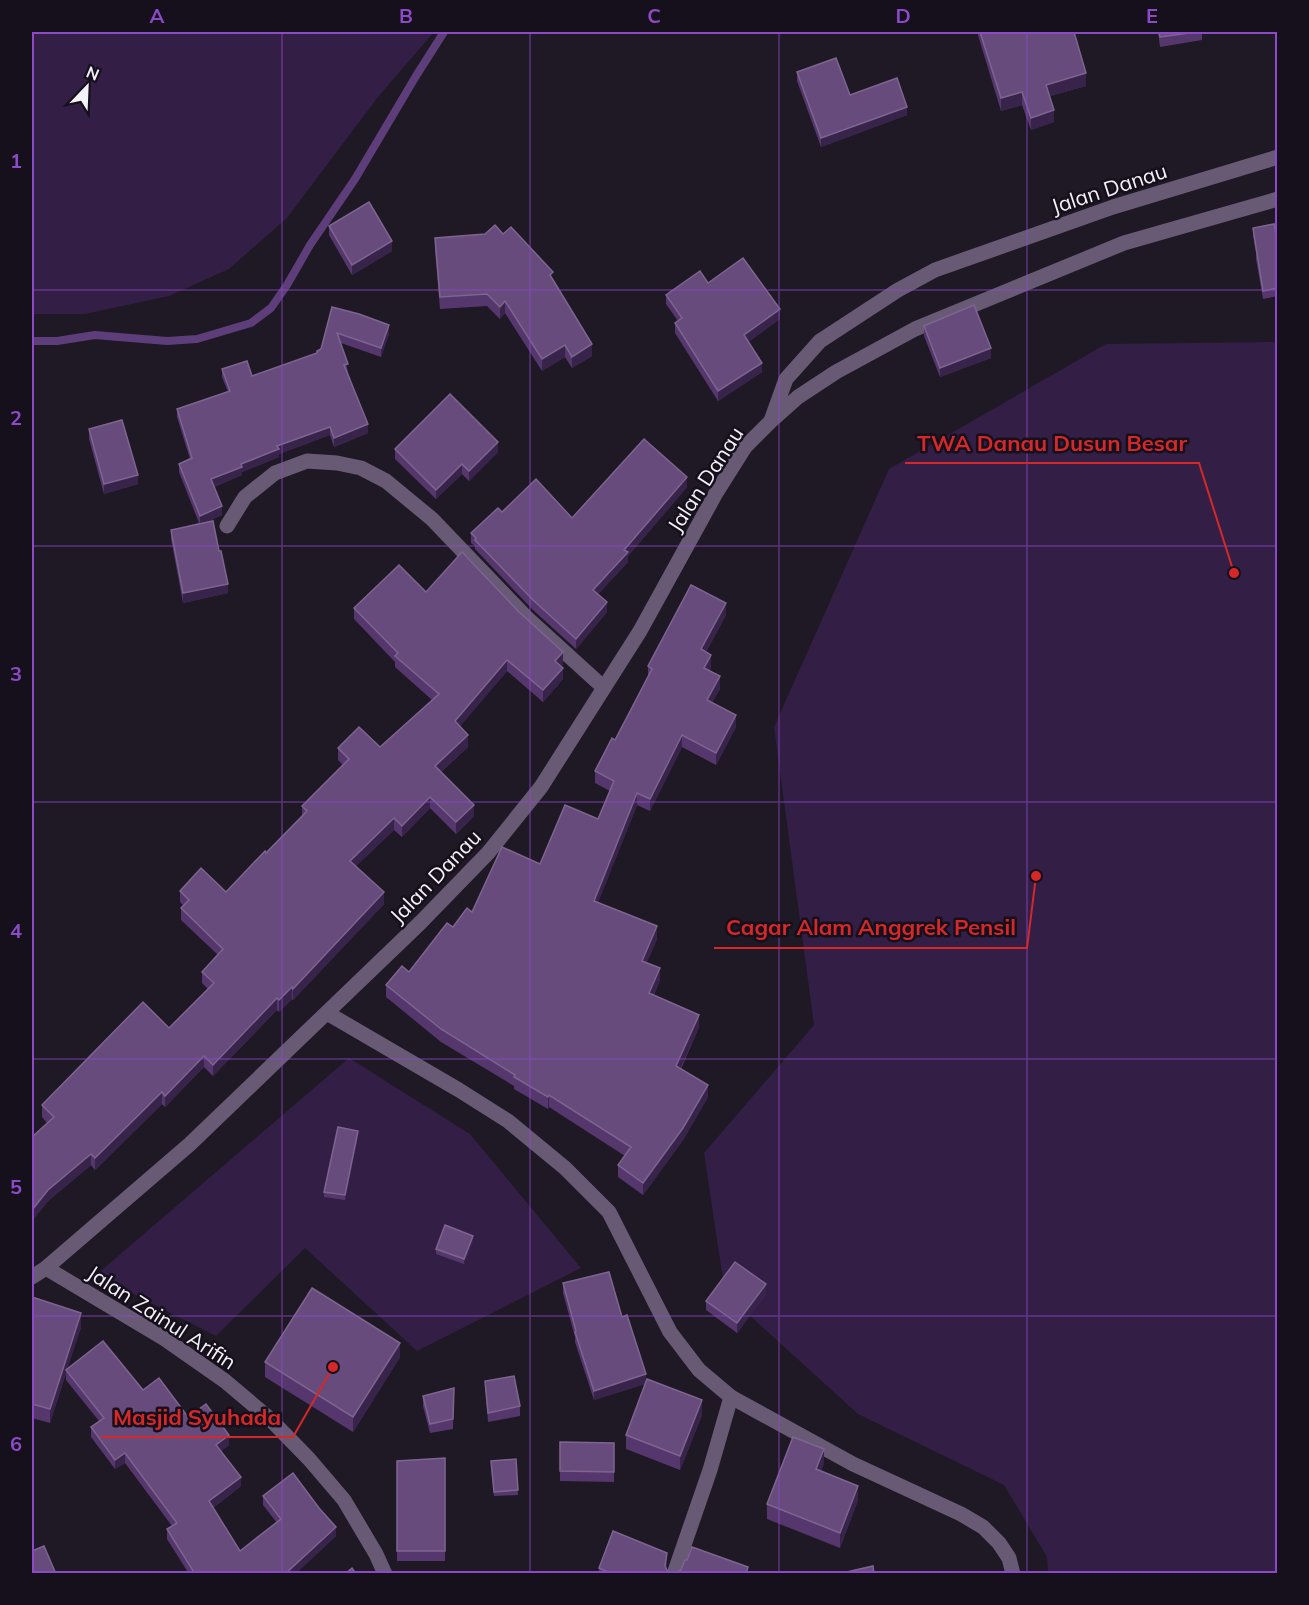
<svg xmlns="http://www.w3.org/2000/svg" width="1309" height="1605" font-family="Mulish,sans-serif">
<style>
.green{fill:#331e45}
.lines{fill:none;stroke-linecap:round;stroke-linejoin:round}
.stream{stroke:#5e3e7a;stroke-width:8}
.minor{stroke:#685a75;stroke-width:15}
.tertiary{stroke:#685a75;stroke-width:15}
.wall{fill:#55376e}
.shaded-wall{fill:#38234a}
.building{fill:#664b7c;stroke:#7d6590;stroke-width:1.5}
.grid{fill:none;stroke:#8d4ac8;stroke-width:1.5;stroke-opacity:0.55}
.labels{text-anchor:middle;dominant-baseline:central;stroke-width:5;stroke-linejoin:round;paint-order:stroke}
.street-label{font-size:21px;fill:#f5f1f9;stroke:#15101b}
.leader{fill:none;stroke:#d62828;stroke-width:2}
.callout-dot{fill:#d62828;stroke:#15101b;stroke-width:2}
.callout-label{font-size:22px;text-anchor:middle;font-weight:bold;fill:#d62828;stroke:#15101b;stroke-width:5;stroke-linejoin:round;paint-order:stroke}
.neatline{fill:none;stroke:#8d4ac8;stroke-width:2}
.grid-label{font-size:20px;text-anchor:middle;font-weight:bold;fill:#8d4ac8}
</style>
<rect width="100%" height="100%" fill="#1e1924"/>
<!-- green -->
<g class="green">
<polygon points="32,32 434,32 378,97 287,218 229,269 169,296 85,314 32,314"/>
<polygon points="1277,342 1277,1573 1048,1573 1047,1557 1004,1485 858,1414 725,1293 704,1153 814,1025 774,727 889,469 1106,344"/>
<polygon points="349,1058 470,1134 581,1268 417,1351 305,1248 216,1336 96,1275"/>
</g>
<g class="lines">
<!-- stream -->
<polyline class="stream" points="32,341 57,341 95,335 167,341 197,339 251,323 271,308 287,285 310,245 355,179 416,76 444,32"/>
<!-- minor -->
<g class="minor">
<polyline points="227,526 245,497 275,473 307,461 337,463 361,468 386,481 432,519 526,617 603,687"/>
<polyline points="327,1013 459,1090 508,1121 565,1168 609,1212 670,1332 699,1370 731,1397 853,1464 961,1514 983,1527 999,1543 1009,1558 1013,1574"/>
<polyline points="674,1574 710,1470 731,1397"/>
</g>
<!-- tertiary -->
<g class="tertiary">
<polyline points="772,418 786,379 820,341 898,290 935,270 1113,207 1278,157"/>
<polyline points="46,1268 165,1339 225,1381 270,1419 309,1459 344,1500 376,1554 385,1574"/>
<polyline points="32,1277 46,1268 190,1144 420,923 488,853 541,787 640,631 716,493 745,447 771,421 798,397 836,372 915,329 1124,243 1278,199"/>
</g>
</g>
<!-- wall -->
<g class="wall">
<polygon points="977,32 1074,32 1086,86 1050,96 1054,122 1031,130 1022,105 1001,111"/>
<polygon points="1158,32 1202,32 1202,40 1160,47"/>
<polygon points="797,72 850,95 907,115 821,147 797,81"/>
<polygon points="329,226 392,251 352,275 329,235"/>
<polygon points="1253,228 1278,244 1278,296 1263,299 1256,259 1256,253 1253,236"/>
<polygon points="503,234 553,280 592,356 572,368 565,357 542,371 505,313 500,319 487,306 440,309 435,250 435,238"/>
<polygon points="708,283 780,319 748,342 762,372 718,401 675,333 675,323 678,321 666,304 666,295"/>
<polygon points="332,307 389,334 381,357 341,343 348,372 368,433 334,447 330,435 279,454 279,457 242,472 242,475 214,487 222,515 207,522 228,593 183,603 171,539 171,530 199,523 179,472 179,464 190,459 177,417 177,409 228,392 222,377 222,369 252,376 317,353 317,351 321,349"/>
<polygon points="924,326 991,358 940,377 924,336"/>
<polygon points="89,429 138,484 104,494 89,439"/>
<polygon points="395,449 498,452 469,481 462,474 436,499 395,459"/>
<polygon points="687,487 628,556 628,562 598,594 607,612 576,649 533,610 475,549 475,546 471,543 471,533 502,512 572,518"/>
<polygon points="426,592 563,664 561,666 563,679 543,702 507,671 460,726 468,747 441,772 474,816 456,834 430,808 402,837 394,830 356,866 384,904 293,1000 292,999 279,1012 277,1010 213,1076 204,1067 165,1107 162,1104 95,1170 91,1165 48,1201 32,1221 32,1137 47,1123 42,1117 42,1105 169,1028 208,989 202,983 202,972 218,955 181,920 181,908 184,906 180,902 180,891 226,892 302,816 302,806 343,765 338,760 338,748 380,747 432,700 395,667 395,662 354,619 354,608"/>
<polygon points="726,615 706,652 711,667 709,671 720,689 712,702 736,727 716,765 682,747 650,811 637,805 598,902 657,939 647,962 660,980 654,995 699,1027 681,1069 708,1097 683,1140 643,1195 618,1177 618,1165 625,1156 549,1107 548,1109 514,1089 514,1086 441,1042 386,997 386,985 409,972 453,927 472,912 540,864 598,819 610,791 595,783 595,771 615,740 648,678 648,666"/>
<polygon points="358,1136 345,1200 324,1197 324,1192"/>
<polygon points="473,1241 464,1264 436,1254 436,1249"/>
<polygon points="563,1283 622,1317 646,1382 702,1415 680,1470 626,1449 626,1435 645,1384 594,1400 575,1342 575,1337 563,1293"/>
<polygon points="766,1294 737,1333 706,1310 706,1301"/>
<polygon points="32,1297 81,1327 67,1369 143,1390 188,1417 229,1445 221,1451 241,1486 213,1508 240,1551 277,1523 263,1505 263,1496 336,1536 295,1574 189,1574 167,1539 167,1529 172,1526 125,1463 115,1469 91,1437 91,1427 99,1421 66,1380 66,1373 50,1423 32,1418"/>
<polygon points="400,1357 353,1432 265,1377 265,1362"/>
<polygon points="485,1381 520,1406 520,1416 488,1422"/>
<polygon points="454,1388 453,1429 430,1433 423,1406 423,1396"/>
<polygon points="560,1442 614,1443 614,1482 560,1481"/>
<polygon points="445,1458 445,1561 397,1561 397,1461"/>
<polygon points="516,1459 518,1495 494,1496 491,1466"/>
<polygon points="824,1463 821,1471 858,1500 840,1548 767,1519 767,1504"/>
<polygon points="667,1564 666,1569 671,1573 748,1574 599,1574 599,1568"/>
</g>
<!-- shaded-wall -->
<g class="shaded-wall">
<polygon points="1086,73 1086,86 1046,97 1046,85"/>
<polygon points="1022,92 1022,105 1001,111 1001,98"/>
<polygon points="907,107 907,115 821,147 821,138"/>
<polygon points="1054,110 1054,122 1031,130 1031,118"/>
<polygon points="392,241 392,251 352,275 352,265"/>
<polygon points="505,301 505,313 500,319 500,307"/>
<polygon points="780,309 780,319 744,345 744,335"/>
<polygon points="389,325 389,334 381,357 381,348"/>
<polygon points="592,344 592,356 572,368 572,357"/>
<polygon points="565,345 565,357 542,371 542,359"/>
<polygon points="991,348 991,358 940,377 940,368"/>
<polygon points="762,363 762,372 718,401 718,391"/>
<polygon points="368,424 368,433 334,447 334,438"/>
<polygon points="330,427 330,435 279,454 279,457 242,472 242,475 211,488 211,479 277,446"/>
<polygon points="498,442 498,452 469,481 469,471"/>
<polygon points="462,464 462,474 436,499 436,490"/>
<polygon points="138,475 138,484 104,494 104,484"/>
<polygon points="687,477 687,487 628,556 628,562 593,600 593,590 624,550"/>
<polygon points="222,506 222,515 200,525 200,516"/>
<polygon points="228,584 228,593 183,603 183,593"/>
<polygon points="607,602 607,612 576,649 576,639"/>
<polygon points="726,603 726,615 701,661 701,649"/>
<polygon points="563,652 563,664 555,672 555,661"/>
<polygon points="711,655 711,667 704,680 704,668"/>
<polygon points="507,660 507,671 455,732 455,721"/>
<polygon points="563,668 563,679 543,702 543,690"/>
<polygon points="720,676 720,689 707,712 707,700"/>
<polygon points="736,715 736,727 716,765 716,753"/>
<polygon points="468,735 468,747 435,777 435,766"/>
<polygon points="682,735 682,747 650,811 650,799"/>
<polygon points="637,793 637,805 594,913 594,901"/>
<polygon points="430,797 430,808 402,837 402,826"/>
<polygon points="474,805 474,816 456,834 456,822"/>
<polygon points="394,818 394,830 350,872 350,861"/>
<polygon points="384,892 384,904 293,1000 293,989"/>
<polygon points="657,926 657,939 642,973 642,961"/>
<polygon points="660,968 660,980 649,1006 649,993"/>
<polygon points="292,987 292,999 279,1012 279,1000"/>
<polygon points="277,998 277,1010 213,1076 213,1065"/>
<polygon points="699,1015 699,1027 676,1078 676,1066"/>
<polygon points="204,1056 204,1067 165,1107 165,1096"/>
<polygon points="708,1085 708,1097 683,1140 643,1195 643,1183"/>
<polygon points="162,1092 162,1104 95,1170 95,1158"/>
<polygon points="549,1095 549,1107 548,1109 548,1097"/>
<polygon points="358,1131 358,1136 345,1200 345,1195"/>
<polygon points="91,1154 91,1165 48,1201 32,1221 32,1210 48,1190"/>
<polygon points="473,1236 473,1241 464,1264 464,1259"/>
<polygon points="766,1284 766,1294 737,1333 737,1323"/>
<polygon points="81,1313 81,1327 50,1423 50,1409"/>
<polygon points="400,1343 400,1357 353,1432 353,1417"/>
<polygon points="646,1374 646,1384 594,1400 594,1391"/>
<polygon points="702,1400 702,1415 680,1470 680,1456"/>
<polygon points="229,1435 229,1445 216,1455 216,1445"/>
<polygon points="824,1449 824,1463 816,1484 816,1469"/>
<polygon points="125,1453 125,1463 115,1469 115,1460"/>
<polygon points="241,1477 241,1486 209,1511 209,1501"/>
<polygon points="858,1486 858,1500 840,1548 840,1533"/>
<polygon points="336,1527 336,1536 295,1574 285,1574"/>
<polygon points="667,1553 667,1564 665,1574 665,1566"/>
</g>
<!-- building -->
<g class="building">
<polygon points="980,32 1074,32 1086,73 1046,85 1054,110 1031,118 1022,92 1001,98"/>
<polygon points="1159,32 1197,32 1160,37"/>
<polygon points="836,58 850,95 897,78 907,107 821,138 797,72"/>
<polygon points="369,202 392,241 352,265 329,226"/>
<polygon points="1274,224 1278,244 1278,288 1263,291 1253,228"/>
<polygon points="495,225 503,234 511,227 553,272 550,275 592,344 572,357 565,345 542,359 505,301 500,307 487,294 440,297 435,238 485,234"/>
<polygon points="743,258 780,309 744,335 762,363 718,391 675,323 682,318 666,295 700,271 708,283"/>
<polygon points="974,305 991,348 940,368 924,326"/>
<polygon points="332,307 359,314 389,325 381,348 337,333 348,364 344,365 368,424 334,438 330,427 277,446 279,449 241,464 242,467 211,479 222,506 200,516 179,464 192,458 177,409 230,391 222,369 247,361 252,376 317,353 317,351 321,349"/>
<polygon points="450,394 498,442 469,471 462,464 436,490 395,449"/>
<polygon points="122,420 138,475 104,484 89,429"/>
<polygon points="644,439 687,477 624,550 628,552 593,590 607,602 576,639 533,600 475,540 476,538 471,533 498,508 502,512 536,479 572,518"/>
<polygon points="213,521 219,551 221,551 228,584 183,593 171,530"/>
<polygon points="462,552 519,612 563,652 555,661 563,668 543,690 507,660 455,721 468,735 435,766 474,805 456,822 430,797 402,826 394,818 350,861 384,892 293,989 292,987 279,1000 277,998 213,1065 204,1056 165,1096 162,1092 95,1158 91,1154 48,1190 32,1210 32,1137 54,1117 42,1105 143,1002 169,1028 214,983 202,972 223,949 181,908 189,900 180,891 201,868 226,892 265,851 266,853 307,811 302,806 349,759 338,748 359,727 380,747 439,694 395,656 398,653 354,608 399,565 426,592"/>
<polygon points="691,585 726,603 701,649 711,655 704,668 720,676 707,700 736,715 716,753 682,735 650,799 637,793 594,901 657,926 642,961 660,968 649,993 699,1015 676,1066 708,1085 683,1128 643,1183 618,1165 631,1147 549,1095 548,1097 514,1077 515,1075 441,1029 386,985 402,966 409,972 447,923 453,927 467,908 472,912 502,847 540,864 565,805 598,819 614,781 595,771 612,738 615,740 652,669 648,666"/>
<polygon points="338,1127 358,1131 345,1195 324,1192"/>
<polygon points="445,1225 473,1236 464,1259 436,1249"/>
<polygon points="735,1262 766,1284 737,1323 706,1301"/>
<polygon points="609,1272 622,1317 627,1315 646,1374 594,1391 575,1332 576,1331 563,1283"/>
<polygon points="312,1288 400,1343 353,1417 265,1362"/>
<polygon points="32,1297 81,1313 50,1409 32,1404"/>
<polygon points="103,1341 143,1390 159,1378 188,1417 206,1404 229,1435 216,1445 241,1477 209,1501 240,1551 281,1519 263,1496 293,1473 319,1508 336,1527 285,1574 195,1574 167,1529 177,1523 125,1453 115,1460 91,1427 104,1418 66,1370"/>
<polygon points="514,1376 520,1406 488,1413 485,1381"/>
<polygon points="647,1379 702,1400 680,1456 626,1435"/>
<polygon points="454,1388 453,1419 430,1424 423,1396"/>
<polygon points="793,1437 824,1449 816,1469 858,1486 840,1533 767,1504"/>
<polygon points="560,1442 614,1443 614,1472 560,1471"/>
<polygon points="445,1458 445,1551 397,1551 397,1461"/>
<polygon points="516,1459 518,1490 494,1492 491,1461"/>
<polygon points="613,1531 667,1553 665,1566 667,1570 671,1573 676,1573 681,1570 685,1560 687,1560 692,1547 748,1567 746,1574 612,1574 599,1568"/>
<polygon points="44,1546 56,1574 32,1574 32,1551"/>
<polygon points="873,1566 874,1574 842,1574 842,1573"/>
<polygon points="352,1568 356,1574 345,1574"/>
</g>
<!-- grid -->
<path class="grid" d="M282 32V1574M530 32V1574M779 32V1574M1027 32V1574M32 290H1278M32 546H1278M32 802H1278M32 1059H1278M32 1316H1278"/>
<g class="labels">
<!-- street labels -->
<g class="street-label">
<text transform="translate(1109 188) rotate(-18)">Jalan Danau</text>
<text transform="translate(705 479) rotate(-57)">Jalan Danau</text>
<text transform="translate(435 876) rotate(-46)">Jalan Danau</text>
<text transform="translate(162 1317) rotate(33)">Jalan Zainul Arifin</text>
</g>
</g>
<!-- callouts -->
<path class="leader" d="M1234 573L1199 463H905M1036 876L1027 948H714M333 1367L293 1437H101"/>
<g class="callout-dot">
<circle cx="1234" cy="573" r="6"/>
<circle cx="1036" cy="876" r="6"/>
<circle cx="333" cy="1367" r="6"/>
</g>
<g class="callout-label">
<text x="1052" y="451">TWA Danau Dusun Besar</text>
<text x="871" y="935">Cagar Alam Anggrek Pensil</text>
<text x="197" y="1425">Masjid Syuhada</text>
</g>
<!-- border -->
<rect width="1309" height="1605" fill="none" stroke="#15101b" stroke-width="66"/>
<!-- north arrow -->
<g transform="translate(87 87) rotate(23)" stroke="#15101b" stroke-width="4.5" paint-order="stroke">
<path d="M0-4.5L10 22L0 15L-10 22Z" fill="#f5f1f9"/>
<text y="-9" font-size="16" font-weight="bold" text-anchor="middle" fill="#f5f1f9">N</text>
</g>
<rect x="33" y="33" width="1243" height="1539" class="neatline"/>
<g class="grid-label">
<text x="157" y="23">A</text>
<text x="406" y="23">B</text>
<text x="654" y="23">C</text>
<text x="903" y="23">D</text>
<text x="1152" y="23">E</text>
<text x="16" y="168">1</text>
<text x="16" y="425">2</text>
<text x="16" y="681">3</text>
<text x="16" y="938">4</text>
<text x="16" y="1194">5</text>
<text x="16" y="1451">6</text>
</g>
</svg>
